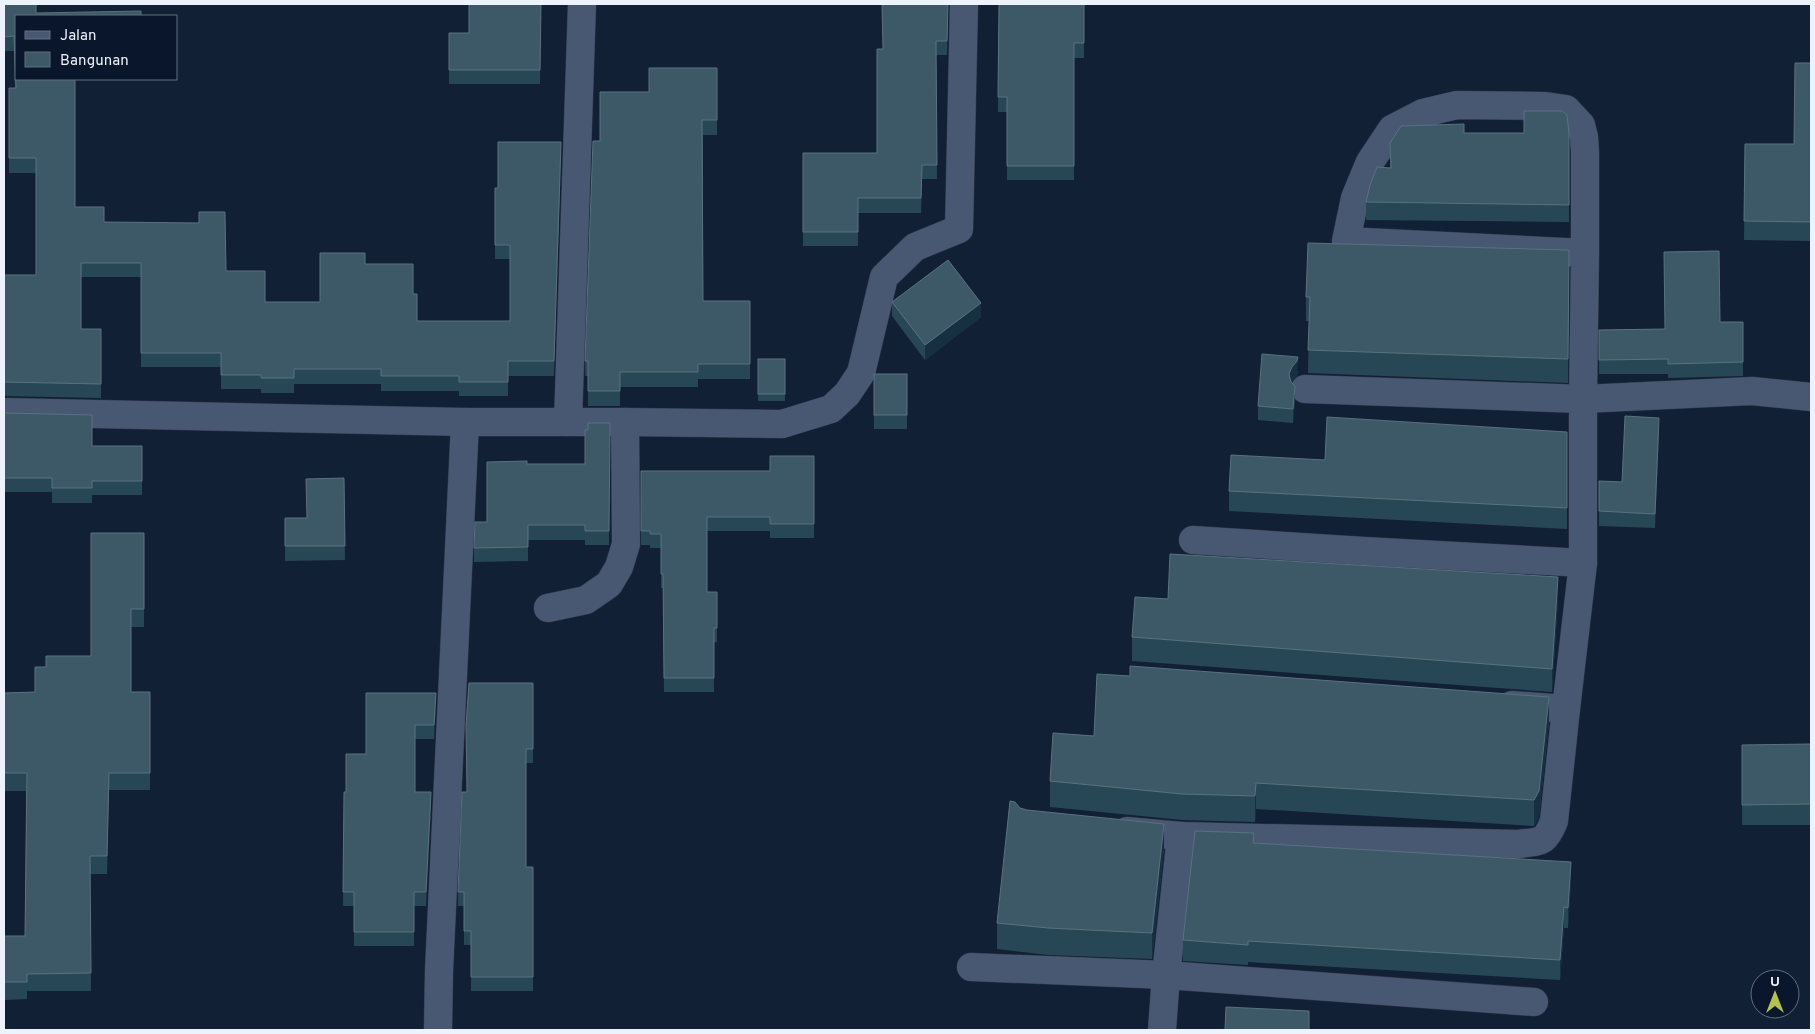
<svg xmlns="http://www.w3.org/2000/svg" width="1815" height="1034" font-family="Overpass,sans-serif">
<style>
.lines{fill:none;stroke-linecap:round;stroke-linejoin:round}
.street-casing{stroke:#303849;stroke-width:29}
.street{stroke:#485872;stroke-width:28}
.wall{fill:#284756}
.shaded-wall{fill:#163041}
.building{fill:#3d5968;stroke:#59727f}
</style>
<rect width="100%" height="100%" fill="#122036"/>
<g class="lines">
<defs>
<g id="street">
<polyline points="1585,253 1585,152 1584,137 1581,125 1566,109 1545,106 1457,105 1423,113 1392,129 1370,162 1355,198 1346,241 1585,253 1583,399 1752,391 1811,397"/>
<polyline points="1305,389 1583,399 1583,563"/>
<polyline points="4,412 465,422 625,422 782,424 831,409 847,394 861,373 884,277 915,247 959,229 964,4"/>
<polyline points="568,422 582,4"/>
<polyline points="1193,540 1364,551 1583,563 1566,709"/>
<polyline points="548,608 586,600 609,584 619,567 626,544 625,422"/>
<path d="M1127 831 1181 836 1518 844C1541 841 1545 844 1554 821L1566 709 1512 705"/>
<polyline points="971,967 1166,975 1534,1002"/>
<polyline points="438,1030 439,971 465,422"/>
<polyline points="1162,1030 1166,975 1181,836"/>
</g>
</defs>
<!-- street casing -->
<use href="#street" class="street-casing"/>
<!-- street -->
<use href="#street" class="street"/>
</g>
<!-- wall -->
<g class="wall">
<polygon points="4,4 16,16 75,207 104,222 226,271 265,302 320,302 365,264 413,294 417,321 510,321 510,259 495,259 495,188 498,188 561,156 554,376 508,376 508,396 459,396 459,391 381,391 381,384 294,384 294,393 261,393 261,389 221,389 221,367 141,367 141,277 81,277 81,329 101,329 101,398 4,396 4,275 36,275 36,173 9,173 9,88 15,88 14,51 4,51"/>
<polygon points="541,4 540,84 449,84 449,33 469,33"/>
<polygon points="948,4 947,55 936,55 937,179 922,179 921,213 858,213 858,246 803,246 803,153 877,153 883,49"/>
<polygon points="999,4 1084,4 1084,58 1074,58 1074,180 1007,180 1007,112 998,112"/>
<polygon points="1811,63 1811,241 1744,240 1745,144 1794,144"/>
<polygon points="717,68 717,135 703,135 703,301 750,301 750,379 698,379 698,387 620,387 620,406 588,406 588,376 585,376 585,361 600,141 649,92"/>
<polygon points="1464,133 1569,133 1569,222 1366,220 1366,202 1390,168 1390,143"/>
<polygon points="1569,274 1568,383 1308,373 1309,321 1306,321 1306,297"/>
<polygon points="892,302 981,317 925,360 892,316"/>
<polygon points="1720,322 1743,322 1743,376 1668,378 1668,374 1599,374 1599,330 1665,329"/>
<rect x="758" y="359" width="27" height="42"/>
<polygon points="1298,371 1297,376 1291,382 1295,401 1293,423 1258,420 1258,406"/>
<rect x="874" y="374" width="33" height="55"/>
<polygon points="4,413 92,446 142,446 142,495 92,495 92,503 52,503 52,492 4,492"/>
<polygon points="610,423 609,545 585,545 585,540 528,540 528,561 474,562 474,548 527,464 585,464 588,430"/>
<polygon points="1567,432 1567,529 1229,511 1229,491 1325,460"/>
<polygon points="1659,432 1655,528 1599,526 1599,481 1622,482"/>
<polygon points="814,456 814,538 770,538 770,531 707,531 707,592 717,592 717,642 714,642 714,692 664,692 663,588 661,588 661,548 650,548 650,545 641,545 641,471 770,471"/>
<polygon points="344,478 345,560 285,561 285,518 306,518"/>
<polygon points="144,533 144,627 131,627 131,692 150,692 150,790 109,790 107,874 90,874 91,991 27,991 27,999 4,1000 4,936 25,936 26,791 4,791 4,693 35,692 46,667 91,656"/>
<polygon points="1168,599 1558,601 1552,692 1132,661 1132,637"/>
<polygon points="533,683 533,763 526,763 526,867 533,867 533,991 471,991 471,945 464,945 464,906 458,906 458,892 467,792"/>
<polygon points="436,707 434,739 415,739 415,792 431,806 426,906 414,906 414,946 354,946 354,906 343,906 344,792 346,792 366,754"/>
<polygon points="1549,723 1539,817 1534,826 1256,809 1255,822 1182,820 1050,807 1050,781 1094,736"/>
<polygon points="1811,744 1811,825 1742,825 1742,745"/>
<polygon points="1020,808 1164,850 1152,959 1048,955 997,949 997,923"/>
<polygon points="1254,843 1571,882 1568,928 1564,928 1560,980 1248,962 1248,965 1183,961 1183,940"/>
</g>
<!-- shaded-wall -->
<g class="shaded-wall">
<polygon points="561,142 561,156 554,376 554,361"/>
<polygon points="981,303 981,317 925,360 925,345"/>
<polygon points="1298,357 1297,376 1292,381 1289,388 1289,374 1292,367"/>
<polygon points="1295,386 1295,401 1293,423 1293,409"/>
<polygon points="1659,418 1659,432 1655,528 1655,514"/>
<polygon points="1558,577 1558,601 1552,692 1552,669"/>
<polygon points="436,693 436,707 434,739 434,725"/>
<polygon points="1549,697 1549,723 1539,817 1534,826 1534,800"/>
<polygon points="1256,783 1256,809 1255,822 1255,796"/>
<polygon points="431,792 431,806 426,906 426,892"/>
<polygon points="1164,824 1164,850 1152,959 1152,933"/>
<polygon points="1571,862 1571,882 1568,928 1568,908"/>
<polygon points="1564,907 1564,928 1560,980 1560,960"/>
</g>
<!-- building -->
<g class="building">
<polygon points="4,4 36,4 36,13 141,11 141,16 16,16 16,79 75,79 75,207 104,207 104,222 199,223 199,212 225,212 226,271 265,271 265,302 320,302 320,253 365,253 365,264 413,264 413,294 417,294 417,321 510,321 510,245 495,245 495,188 498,188 498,142 561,142 554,361 508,361 508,382 459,382 459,376 381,376 381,369 294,369 294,378 261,378 261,375 221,375 221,353 141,353 141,263 81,263 81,329 101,329 101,384 4,382 4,275 36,275 36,158 9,158 9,88 16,88 14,36 4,37"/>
<polygon points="469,4 541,4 540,70 449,70 449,33 469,33"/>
<polygon points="882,4 948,4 947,41 936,41 937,165 922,165 921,198 858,198 858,232 803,232 803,153 877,153 877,49 883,49"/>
<polygon points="999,4 1084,4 1084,43 1074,43 1074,166 1007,166 1007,97 998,97"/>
<polygon points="1795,63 1811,63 1811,222 1744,221 1745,144 1794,144"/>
<polygon points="649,68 717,68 717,120 702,120 703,301 750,301 750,364 698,364 698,372 620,372 620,391 588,391 588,361 585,361 593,141 600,141 600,92 649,92"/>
<polygon points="1524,111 1562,111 1567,115 1569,133 1569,205 1366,202 1370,185 1377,167 1391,168 1390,143 1401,126 1464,124 1464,133 1524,133"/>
<polygon points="1308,243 1569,250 1568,359 1308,350 1310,297 1306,297"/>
<polygon points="1719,251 1720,322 1743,322 1743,362 1668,364 1668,359 1599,360 1599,330 1665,329 1664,252"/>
<polygon points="948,260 981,303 925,345 892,302"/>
<polygon points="1262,354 1298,357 1297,361 1292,367 1289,374 1291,382 1295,386 1293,409 1258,406"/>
<rect x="758" y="359" width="27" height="35"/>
<rect x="874" y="374" width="33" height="41"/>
<polygon points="4,413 92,415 92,446 142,446 142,481 92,481 92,488 52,488 52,478 4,478"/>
<polygon points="1625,416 1659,418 1655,514 1599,511 1599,481 1622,482"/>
<polygon points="1327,417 1567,432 1567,508 1229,491 1231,455 1325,460"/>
<polygon points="588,423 610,423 609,531 585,531 585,525 528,525 528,547 474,548 475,522 487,522 487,462 527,461 527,464 585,464 585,430 588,430"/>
<polygon points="770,456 814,456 814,524 770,524 770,517 707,517 707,592 717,592 717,628 714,628 714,678 664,678 663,574 661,574 661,534 650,534 650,531 641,531 641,471 770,471"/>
<polygon points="344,478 345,546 285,546 285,518 307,518 306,479"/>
<polygon points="91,533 144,533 144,609 131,609 131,692 150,692 150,773 109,773 107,856 90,856 91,973 27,974 27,982 4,982 4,936 25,936 27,773 4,773 4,693 35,692 35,667 46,667 46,656 91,656"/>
<polygon points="1170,554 1558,577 1552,669 1132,637 1135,597 1168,599"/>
<polygon points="1130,666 1549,697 1539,791 1534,800 1256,783 1255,796 1182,794 1050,781 1053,733 1094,736 1097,674 1130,676"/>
<polygon points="469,683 533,683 533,749 526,749 526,867 533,867 533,977 471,977 471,931 464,931 464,892 458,892 462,792 467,792 466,725"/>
<polygon points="366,693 436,693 434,725 415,725 415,792 431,792 426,892 414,892 414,932 354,932 354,892 343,892 344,792 346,792 346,754 366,754"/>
<polygon points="1811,744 1811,804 1742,805 1742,745"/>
<polygon points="1010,801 1015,802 1020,808 1027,810 1164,824 1152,933 1048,928 997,923"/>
<polygon points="1195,831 1254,833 1253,843 1571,862 1568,908 1564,907 1560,960 1248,941 1248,945 1183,940"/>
<polygon points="1226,1007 1309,1011 1309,1030 1225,1030"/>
</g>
<!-- border -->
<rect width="1815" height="1034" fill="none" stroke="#edf3fd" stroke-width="10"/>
<!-- legend -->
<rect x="15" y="15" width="162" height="65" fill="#09162b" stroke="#646e7f"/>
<rect x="25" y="31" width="25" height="8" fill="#485872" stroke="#646e7f"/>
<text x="60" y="40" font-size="15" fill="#edf3fd">Jalan</text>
<rect x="25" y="52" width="25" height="15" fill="#3d5968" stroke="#646e7f"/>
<text x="60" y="65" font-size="15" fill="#edf3fd">Bangunan</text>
<!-- north arrow -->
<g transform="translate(1775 994)"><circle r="24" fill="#09162b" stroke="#646e7f"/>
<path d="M0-4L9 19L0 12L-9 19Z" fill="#b3c24b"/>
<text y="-8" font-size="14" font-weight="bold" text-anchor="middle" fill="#edf3fd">U</text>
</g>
</svg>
